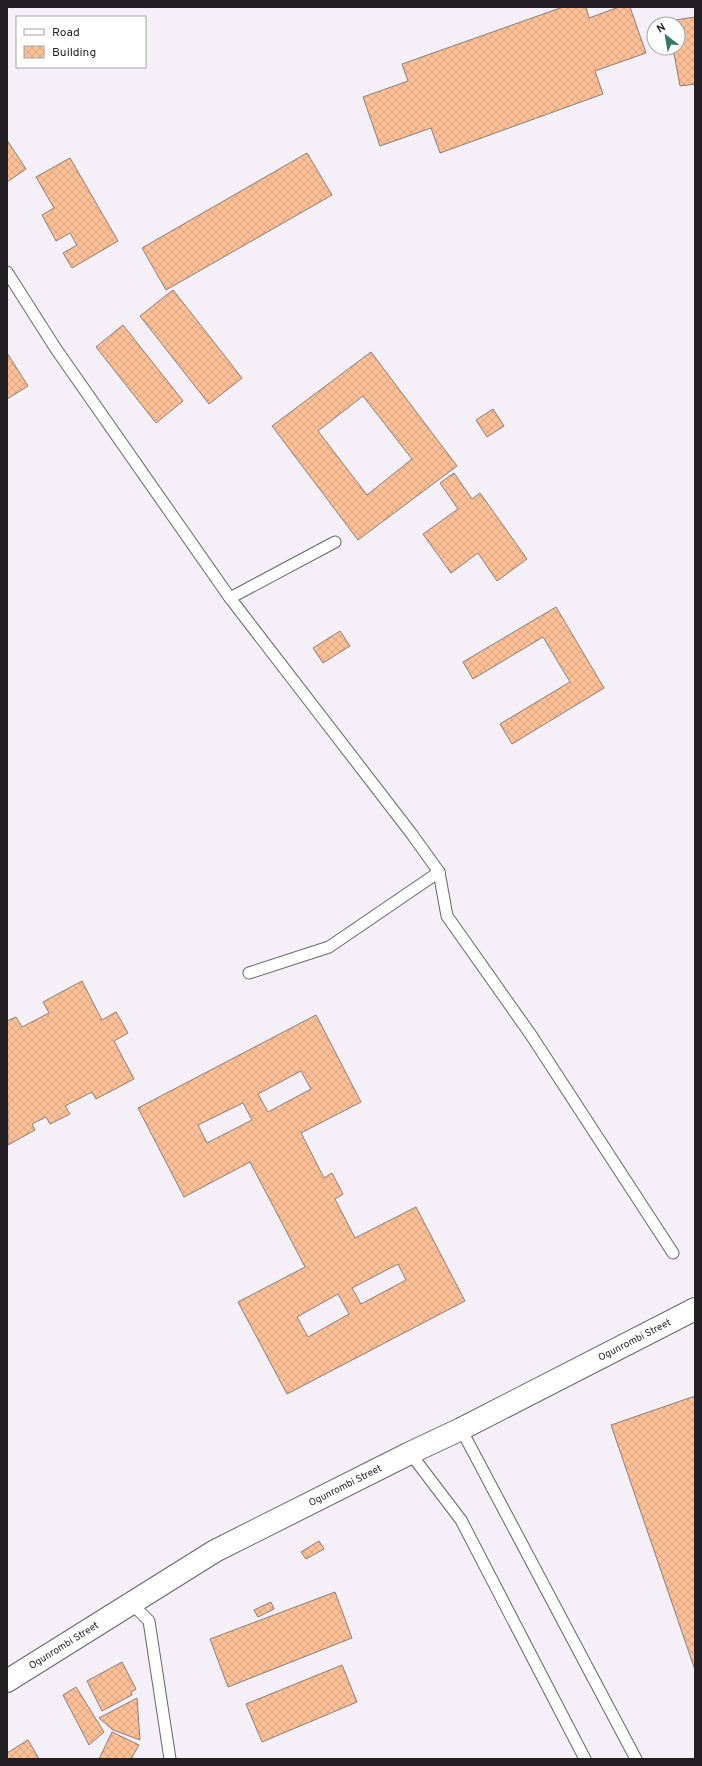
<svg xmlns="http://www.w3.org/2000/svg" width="702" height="1766" font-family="Overpass,sans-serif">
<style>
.building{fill:url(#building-cross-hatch);stroke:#887f7a;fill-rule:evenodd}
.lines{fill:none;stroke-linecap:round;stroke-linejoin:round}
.service-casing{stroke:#6a656c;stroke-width:13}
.tertiary-casing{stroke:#6a656c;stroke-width:24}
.service{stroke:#fff;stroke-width:11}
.tertiary{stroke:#fff;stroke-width:22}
.labels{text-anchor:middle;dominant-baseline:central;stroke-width:3;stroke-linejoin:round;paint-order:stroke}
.street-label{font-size:10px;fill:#211f22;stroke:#fff}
</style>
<defs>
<pattern id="building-cross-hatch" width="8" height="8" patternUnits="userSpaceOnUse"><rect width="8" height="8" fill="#fcbf96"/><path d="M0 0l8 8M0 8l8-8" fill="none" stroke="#d8a481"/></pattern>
</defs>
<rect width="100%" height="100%" fill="#f5eff7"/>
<!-- building -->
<g class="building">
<polygon points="563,7 586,7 589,18 619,7 630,7 646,53 595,71 603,94 440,153 431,128 380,146 363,97 408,81 402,64"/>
<polygon points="695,17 695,84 680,86 673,48 678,48 678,24 669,24 669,21"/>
<polygon points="7,140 26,169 7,182"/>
<polygon points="307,153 332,195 166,290 142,248"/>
<polygon points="70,158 118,241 72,268 63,253 77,245 70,233 56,241 42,215 54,208 36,177"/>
<polygon points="173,290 242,378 209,404 140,316"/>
<polygon points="123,325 183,401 156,423 96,347"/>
<path d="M371 352 457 466 358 540 272 426ZM363 396 412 459 367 495 318 431Z"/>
<polygon points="7,353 28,386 7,399"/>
<polygon points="493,409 504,426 487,437 476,420"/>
<polygon points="454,473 472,499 480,493 527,559 497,581 478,553 451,573 423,534 458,509 440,483"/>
<polygon points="556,607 604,688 512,744 500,724 570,682 543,637 473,679 463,662"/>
<polygon points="340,631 350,646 323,663 313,648"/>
<polygon points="82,981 102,1020 116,1012 128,1033 114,1041 134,1079 96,1099 92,1092 65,1106 70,1114 50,1124 46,1117 32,1124 35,1130 8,1145 7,1021 16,1017 22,1027 49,1013 43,1002"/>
<path d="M316 1015 361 1102 301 1133 324 1178 332 1173 343 1194 335 1199 355 1238 416 1207 465 1301 287 1394 238 1302 305 1267 250 1162 184 1197 138 1108ZM301 1071 311 1089 268 1112 258 1094ZM243 1103 252 1120 207 1143 198 1125ZM398 1264 406 1280 361 1304 352 1288ZM338 1294 349 1314 308 1337 297 1317Z"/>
<polygon points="695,1396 695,1670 611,1425"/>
<polygon points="319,1541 324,1549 306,1559 301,1552"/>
<polygon points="335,1592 352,1638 228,1687 210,1639"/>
<polygon points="271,1602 274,1609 258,1617 254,1610"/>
<polygon points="122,1662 136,1689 131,1692 132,1695 102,1711 87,1681"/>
<polygon points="342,1665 357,1702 262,1742 246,1704"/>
<polygon points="76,1687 104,1732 89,1745 63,1695"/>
<polygon points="137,1698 140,1740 113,1730 99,1718"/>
<polygon points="112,1732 139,1745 131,1759 99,1759"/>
<polygon points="28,1740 39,1759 7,1759 7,1753"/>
</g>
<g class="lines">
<defs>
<g id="service">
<polyline points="7,272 56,349 230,598 411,833 439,872 447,916 531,1035 673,1253"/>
<polyline points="230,598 335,542"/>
<polyline points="249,973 329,947 439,872"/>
<polyline points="461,1429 636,1759"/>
<polyline points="410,1453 461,1520 585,1759"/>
<polyline points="132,1604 149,1621 170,1759"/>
</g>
<g id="tertiary">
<path id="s1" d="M7 1681 215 1551 410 1453 461 1429 695 1309"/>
</g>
</defs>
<!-- service casing -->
<use href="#service" class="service-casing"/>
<!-- tertiary casing -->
<use href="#tertiary" class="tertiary-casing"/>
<!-- service -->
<use href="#service" class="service"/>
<!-- tertiary -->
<use href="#tertiary" class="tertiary"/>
</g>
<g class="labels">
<!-- street labels -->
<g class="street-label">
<text stroke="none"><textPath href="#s1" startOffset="715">Ogunrombi Street</textPath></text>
<text stroke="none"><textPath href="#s1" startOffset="391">Ogunrombi Street</textPath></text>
<text stroke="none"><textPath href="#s1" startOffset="67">Ogunrombi Street</textPath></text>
</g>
</g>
<!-- border -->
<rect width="702" height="1766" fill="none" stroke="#211f22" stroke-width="16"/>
<!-- legend -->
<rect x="16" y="16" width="130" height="52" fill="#ffffff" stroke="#a6a5a7"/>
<rect x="24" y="29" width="20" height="6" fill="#ffffff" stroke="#a6a5a7"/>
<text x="52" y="36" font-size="12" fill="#211f22">Road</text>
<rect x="24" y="46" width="20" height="12" fill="url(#building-cross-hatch)" stroke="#a6a5a7"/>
<text x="52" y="56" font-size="12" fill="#211f22">Building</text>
<!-- north arrow -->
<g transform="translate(666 36) rotate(329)"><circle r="19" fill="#ffffff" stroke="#a6a5a7"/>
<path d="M0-3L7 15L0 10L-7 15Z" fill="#377663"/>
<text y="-6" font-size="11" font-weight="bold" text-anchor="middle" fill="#211f22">N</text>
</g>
</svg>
